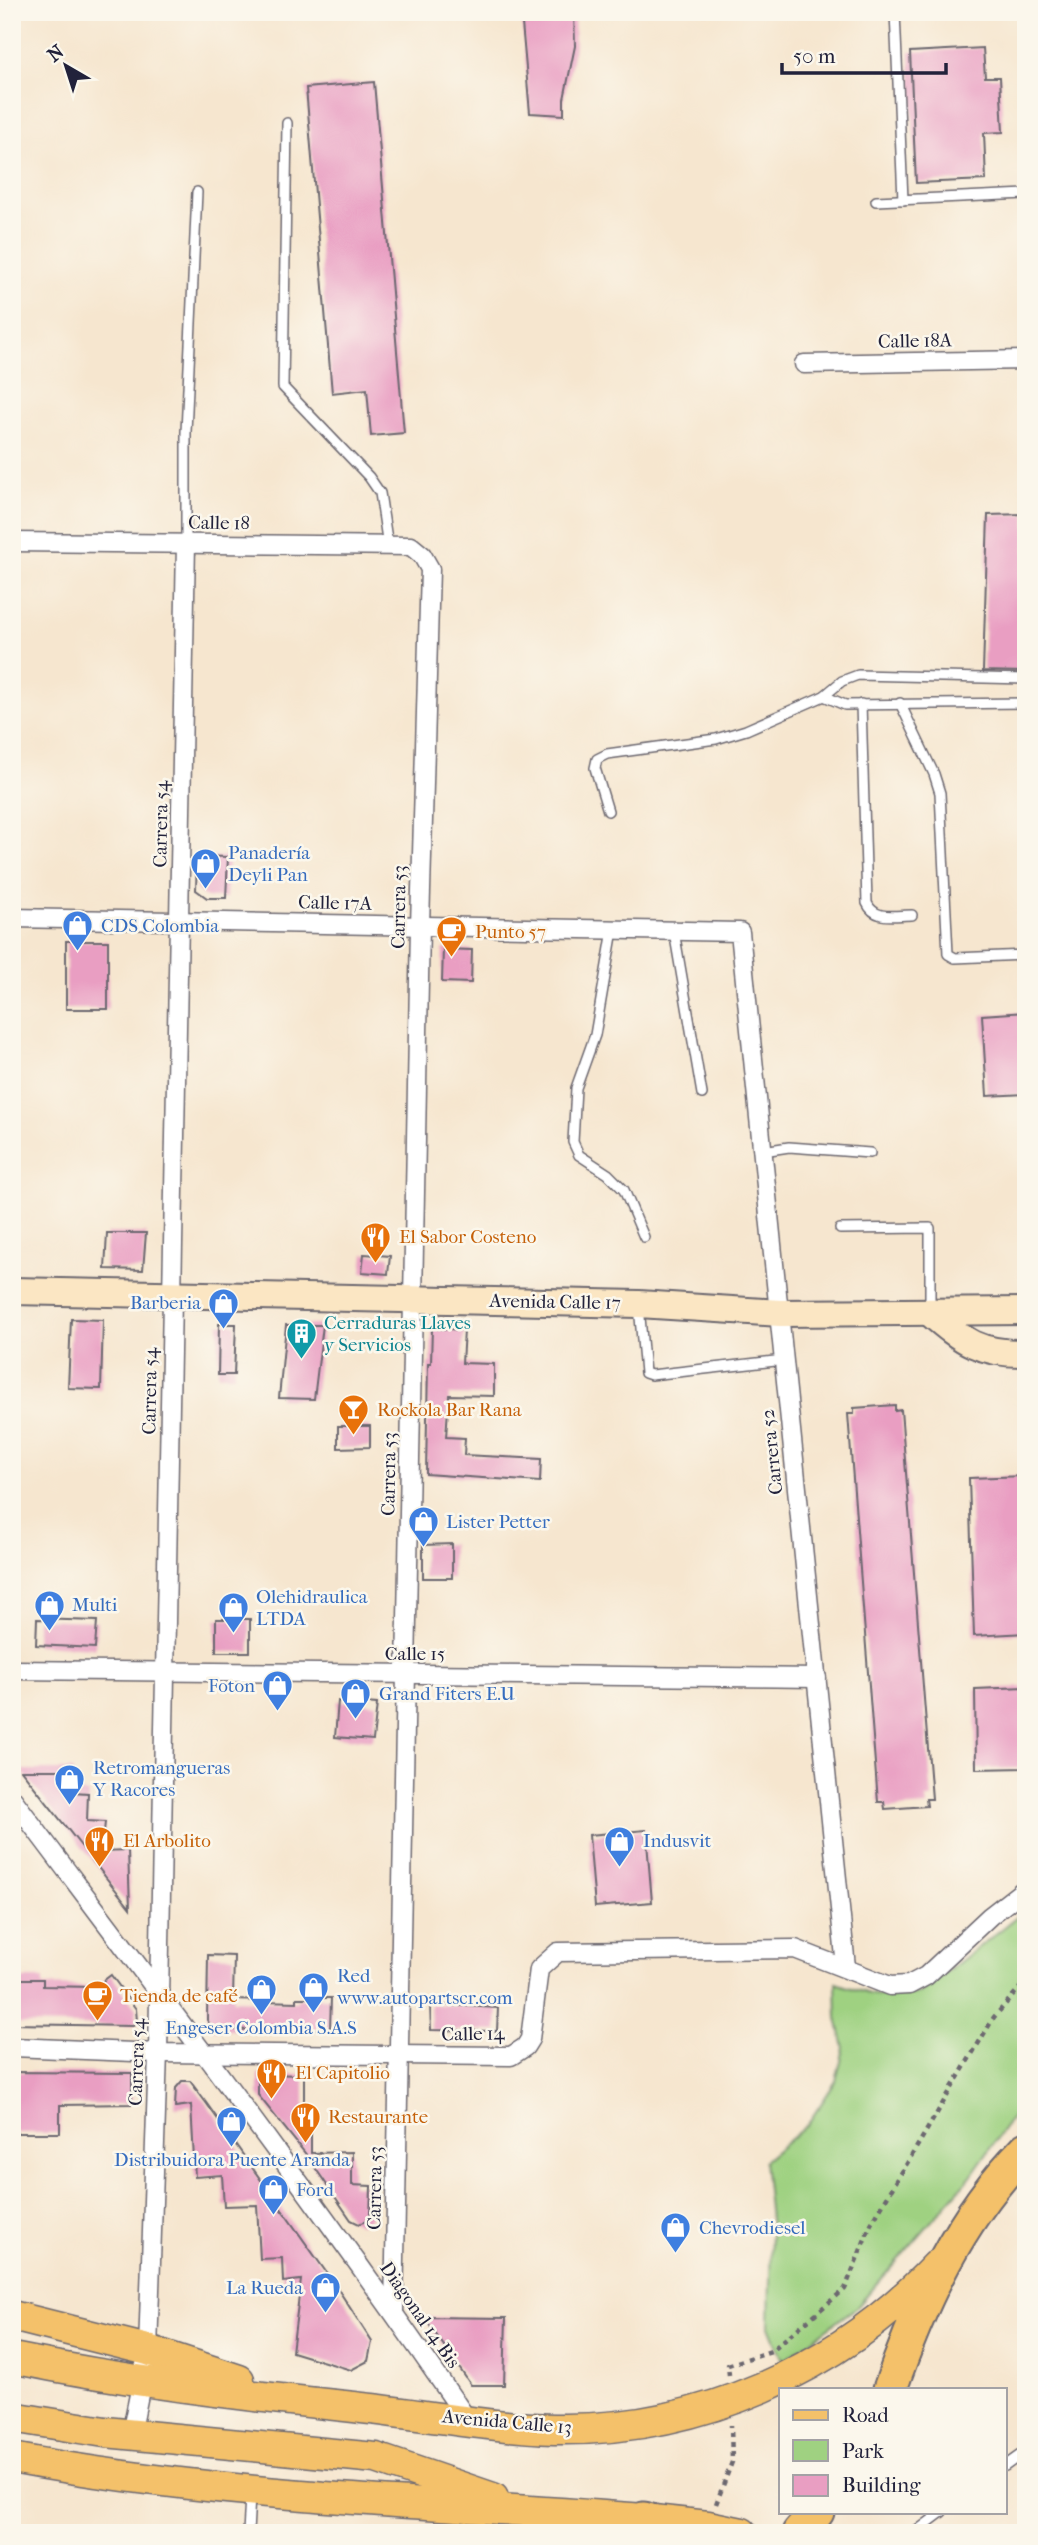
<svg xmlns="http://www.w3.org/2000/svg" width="1038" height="2545" font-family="'IM FELL French Canon',serif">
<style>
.green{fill:#9fd181;stroke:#607a5e;stroke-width:2}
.building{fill:#e99ec2}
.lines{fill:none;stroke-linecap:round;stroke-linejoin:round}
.lane-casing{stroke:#6c676f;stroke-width:12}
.street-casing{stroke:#6c676f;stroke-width:21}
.secondary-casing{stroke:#6c676f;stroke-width:30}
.primary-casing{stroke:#6c676f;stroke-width:33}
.highway-casing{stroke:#6c676f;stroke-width:37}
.path{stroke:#6c676f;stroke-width:4.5;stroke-dasharray:5 5;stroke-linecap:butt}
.lane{stroke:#fff;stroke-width:9}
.street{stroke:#fff;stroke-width:18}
.secondary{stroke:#fbe6c3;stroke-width:26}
.primary{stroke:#f4c16a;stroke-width:30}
.highway{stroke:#f4c16a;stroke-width:33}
.labels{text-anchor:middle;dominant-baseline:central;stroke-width:5;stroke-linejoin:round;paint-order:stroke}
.street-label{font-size:19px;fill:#22223b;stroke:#fbf7ec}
.shop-label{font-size:19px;fill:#366cbe;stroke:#fbf7ec;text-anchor:start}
.food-label{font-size:19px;fill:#c56008;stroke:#fbf7ec;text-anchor:start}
.culture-label{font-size:19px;fill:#0d838f;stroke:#fbf7ec;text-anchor:start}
</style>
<rect width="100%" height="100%" fill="#fbf7ec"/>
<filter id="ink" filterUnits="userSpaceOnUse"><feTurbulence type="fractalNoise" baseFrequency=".0143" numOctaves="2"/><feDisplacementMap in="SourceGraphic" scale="14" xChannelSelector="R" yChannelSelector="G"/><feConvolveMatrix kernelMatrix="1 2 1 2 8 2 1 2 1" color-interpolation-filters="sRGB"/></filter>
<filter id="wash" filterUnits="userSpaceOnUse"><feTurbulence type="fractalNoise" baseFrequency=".00686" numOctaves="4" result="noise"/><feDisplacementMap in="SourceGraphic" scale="28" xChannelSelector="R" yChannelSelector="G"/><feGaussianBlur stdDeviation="1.57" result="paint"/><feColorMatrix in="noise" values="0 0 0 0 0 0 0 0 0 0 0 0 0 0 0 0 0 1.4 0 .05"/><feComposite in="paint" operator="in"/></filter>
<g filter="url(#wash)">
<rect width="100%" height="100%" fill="#f6e6cf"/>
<!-- green -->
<polygon class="green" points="1026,1910 1026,2097 970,2177 858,2306 783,2361 769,2326 771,2229 764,2161 807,2125 836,2081 844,2048 837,2018 836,1983 869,1994 891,1997 920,1993"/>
<g id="blocks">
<!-- building -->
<g class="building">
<polygon points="521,12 574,12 575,46 564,99 564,115 530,113"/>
<polygon points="983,48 985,77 1000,77 1003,132 984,133 986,180 916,183 910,52"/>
<polygon points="374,82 404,433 371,436 367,389 332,393 306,88"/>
<polygon points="1026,514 1026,672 983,671 988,515"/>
<polygon points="197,856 228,857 226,898 207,898 196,890"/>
<rect x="66" y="941" width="42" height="68"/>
<polygon points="443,949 472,950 471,983 442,982"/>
<polygon points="1026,1012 1026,1094 987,1096 982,1015"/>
<polygon points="107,1233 146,1233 143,1270 105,1269"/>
<polygon points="364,1254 390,1256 388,1274 362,1272"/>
<polygon points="71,1319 103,1320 101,1389 68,1388"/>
<polygon points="219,1324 236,1324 234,1375 218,1375"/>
<polygon points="286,1325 323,1325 314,1399 279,1398"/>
<polygon points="432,1328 464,1330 462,1363 494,1364 494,1396 449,1395 446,1437 465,1438 464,1455 541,1459 540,1482 426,1474 428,1363 431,1363"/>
<polygon points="895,1405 895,1411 901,1410 932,1799 926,1799 927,1806 885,1809 884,1802 878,1802 848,1414 854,1414 854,1408"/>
<polygon points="338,1426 370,1426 370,1447 338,1448"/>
<polygon points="1026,1476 1026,1633 974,1636 969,1478"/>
<polygon points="452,1544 452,1578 423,1578 423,1545"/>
<polygon points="37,1619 97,1621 95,1648 36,1645"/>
<rect x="216" y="1619" width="34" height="33"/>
<polygon points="1026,1687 1026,1768 976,1769 975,1689"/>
<polygon points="338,1701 377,1704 373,1740 335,1737"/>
<polygon points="21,1770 73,1770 73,1792 88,1793 87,1821 105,1822 102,1851 128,1850 130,1908"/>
<polygon points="646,1830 652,1902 595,1907 589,1835"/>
<polygon points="208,1955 234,1956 233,2000 297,2002 297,1998 331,1998 330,2029 214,2030 207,2020"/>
<polygon points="111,1975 136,2009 137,2021 133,2026 12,2024 12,1979 43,1979 43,1986 95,1987"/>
<polygon points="430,2004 498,2008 497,2031 431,2030"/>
<polygon points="12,2072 132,2073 132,2104 60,2105 60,2133 12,2133"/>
<polygon points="258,2074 304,2075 304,2106 311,2106 311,2153 352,2152 352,2185 371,2186 370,2217 366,2221 359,2224 351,2220 305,2153 258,2095"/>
<polygon points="182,2081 190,2081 207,2104 336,2286 372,2342 368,2361 351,2370 292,2352 301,2280 283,2282 282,2258 260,2259 257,2205 224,2206 222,2175 195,2177 191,2105 175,2107 176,2088"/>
<polygon points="424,2317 506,2318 504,2385 471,2385"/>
</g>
</g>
</g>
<g filter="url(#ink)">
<use href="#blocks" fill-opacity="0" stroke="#6c676f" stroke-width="2"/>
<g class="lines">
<defs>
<g id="lane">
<polyline points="895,12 903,200"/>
<polyline points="287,123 283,387 369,477 380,493 388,546"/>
<polyline points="876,201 1026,194"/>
<polyline points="186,543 186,432 197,192"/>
<polyline points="824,696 845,705 1026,703"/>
<polyline points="900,703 934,774 940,793 948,954 955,958 1026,955"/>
<path d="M861 704 867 903C875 921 895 915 912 915"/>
<polyline points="608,811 595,768 597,759 607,754 716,739 746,730 824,696 842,681 858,675 1026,679"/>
<polyline points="613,930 595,1035 576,1088 573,1142 579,1155 608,1174 624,1190 644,1237"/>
<polyline points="674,931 702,1094"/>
<polyline points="763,1151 789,1147 870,1153"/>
<polyline points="840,1229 930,1228 930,1307"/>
<polyline points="639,1306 645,1373 651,1375 784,1360"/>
<polyline points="1005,2466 1026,2451"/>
<polyline points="248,2533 250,2495"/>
<polyline points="914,2533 942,2512"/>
<polyline points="1022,2533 1026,2529"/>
</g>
<g id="street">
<polyline points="804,364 1026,360"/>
<polyline points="12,542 411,546 422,555 430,569 420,926 394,2312"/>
<polyline points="12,918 740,932 846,1967"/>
<polyline points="12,1670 817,1678"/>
<path d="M12 1798C166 2003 322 2207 467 2419"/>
<polyline points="12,2047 158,2053 511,2056 525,2047 530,2039 539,1969 558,1952 795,1949 890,1986 909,1985 926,1976 990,1916 1026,1888"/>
<polyline points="131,2434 148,2350 158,2053 186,543"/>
</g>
<g id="secondary">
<polyline points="12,1291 639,1304 780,1313 1026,1311"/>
<path d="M930 1313C964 1342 980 1354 1026 1353"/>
</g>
<g id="primary">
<polyline points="12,2316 148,2350 239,2380"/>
<path d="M12 2358C125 2381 239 2395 354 2407 419 2414 489 2427 554 2429 699 2432 839 2369 937 2265"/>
<polyline points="12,2417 105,2432 376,2458 493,2498"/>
<path d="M12 2458C220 2497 434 2503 644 2519L708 2526 742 2533"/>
</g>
<g id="highway">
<path d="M890 2389C920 2302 960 2216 1026 2149"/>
<polyline points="644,2519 657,2523 672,2533"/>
<polyline points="799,2533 817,2512"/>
</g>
</defs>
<!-- lane casing -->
<use href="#lane" class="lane-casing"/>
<!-- street casing -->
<use href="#street" class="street-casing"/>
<!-- secondary casing -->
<use href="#secondary" class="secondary-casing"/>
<!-- primary casing -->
<use href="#primary" class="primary-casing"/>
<!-- highway casing -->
<use href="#highway" class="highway-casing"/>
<!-- path -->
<g class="path">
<polyline points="729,2375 728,2365 771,2351 845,2289 871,2224 994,2017 1026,1981"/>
<polyline points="716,2504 732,2462 731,2425"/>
</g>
<!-- lane -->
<use href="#lane" class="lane"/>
<!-- street -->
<use href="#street" class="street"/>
<!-- secondary -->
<use href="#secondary" class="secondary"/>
<!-- primary -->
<use href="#primary" class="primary"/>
<!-- highway -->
<use href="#highway" class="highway"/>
</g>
</g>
<!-- icons -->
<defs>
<symbol id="shop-pin" viewBox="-11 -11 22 30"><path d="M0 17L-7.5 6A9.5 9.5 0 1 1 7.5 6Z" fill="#3f7fe0" stroke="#fbf7ec"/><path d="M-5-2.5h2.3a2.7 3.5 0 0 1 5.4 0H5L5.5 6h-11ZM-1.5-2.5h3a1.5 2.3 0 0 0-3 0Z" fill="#fff"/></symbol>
<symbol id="cafe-pin" viewBox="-11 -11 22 30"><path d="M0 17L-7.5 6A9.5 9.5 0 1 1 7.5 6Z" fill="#e8710a" stroke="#fbf7ec"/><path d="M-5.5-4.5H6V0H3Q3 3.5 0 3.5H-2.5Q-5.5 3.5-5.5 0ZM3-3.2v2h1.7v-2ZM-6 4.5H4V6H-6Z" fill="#fff"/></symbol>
<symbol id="restaurant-pin" viewBox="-11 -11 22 30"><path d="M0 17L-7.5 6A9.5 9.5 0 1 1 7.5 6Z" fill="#e8710a" stroke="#fbf7ec"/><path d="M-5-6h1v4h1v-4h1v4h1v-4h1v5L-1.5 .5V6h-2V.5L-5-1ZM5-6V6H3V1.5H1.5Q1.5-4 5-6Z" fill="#fff"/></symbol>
<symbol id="building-pin" viewBox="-11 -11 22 30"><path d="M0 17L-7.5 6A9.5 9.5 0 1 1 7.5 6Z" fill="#0f9aa8" stroke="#fbf7ec"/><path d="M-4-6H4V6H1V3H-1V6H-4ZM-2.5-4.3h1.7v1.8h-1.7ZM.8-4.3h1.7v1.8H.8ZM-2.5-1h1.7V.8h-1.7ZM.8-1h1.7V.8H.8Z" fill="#fff"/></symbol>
<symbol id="bar-pin" viewBox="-11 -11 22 30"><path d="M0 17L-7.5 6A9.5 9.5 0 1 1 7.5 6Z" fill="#e8710a" stroke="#fbf7ec"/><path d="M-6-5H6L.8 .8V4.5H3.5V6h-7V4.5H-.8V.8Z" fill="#fff"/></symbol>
</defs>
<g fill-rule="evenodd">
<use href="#shop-pin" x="188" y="846" width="35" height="47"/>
<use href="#shop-pin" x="60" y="908" width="35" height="47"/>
<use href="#cafe-pin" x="434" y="914" width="35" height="47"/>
<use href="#restaurant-pin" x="358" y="1220" width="35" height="47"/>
<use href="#shop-pin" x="206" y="1286" width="35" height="47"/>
<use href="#building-pin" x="284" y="1316" width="35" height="47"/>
<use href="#bar-pin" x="336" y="1392" width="35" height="47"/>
<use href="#shop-pin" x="406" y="1504" width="35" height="47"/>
<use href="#shop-pin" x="32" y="1588" width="35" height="47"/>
<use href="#shop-pin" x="216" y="1590" width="35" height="47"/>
<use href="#shop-pin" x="260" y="1668" width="35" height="47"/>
<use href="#shop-pin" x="338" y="1676" width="35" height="47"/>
<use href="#shop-pin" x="52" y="1762" width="35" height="47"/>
<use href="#restaurant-pin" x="82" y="1824" width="35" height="47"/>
<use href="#shop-pin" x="602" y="1824" width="35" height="47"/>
<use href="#shop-pin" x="296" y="1970" width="35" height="47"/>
<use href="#shop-pin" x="244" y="1972" width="35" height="47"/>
<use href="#cafe-pin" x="80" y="1978" width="35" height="47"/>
<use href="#restaurant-pin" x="254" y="2056" width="35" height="47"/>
<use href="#restaurant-pin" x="288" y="2100" width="35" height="47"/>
<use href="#shop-pin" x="214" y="2104" width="35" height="47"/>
<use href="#shop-pin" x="256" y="2172" width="35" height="47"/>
<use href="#shop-pin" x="658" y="2210" width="35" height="47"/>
<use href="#shop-pin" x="308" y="2270" width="35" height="47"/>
</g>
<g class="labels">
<!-- street labels -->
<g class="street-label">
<text transform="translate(915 341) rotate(-1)">Calle 18A</text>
<text transform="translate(219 523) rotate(1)">Calle 18</text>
<text transform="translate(161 824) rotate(-89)">Carrera 54</text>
<text transform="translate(335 903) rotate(1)">Calle 17A</text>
<text transform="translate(399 907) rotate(-89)">Carrera 53</text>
<text transform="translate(555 1302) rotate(1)">Avenida Calle 17</text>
<text transform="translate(150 1391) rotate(-89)">Carrera 54</text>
<text transform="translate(772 1452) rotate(-96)">Carrera 52</text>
<text transform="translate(389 1474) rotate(-89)">Carrera 53</text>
<text x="415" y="1654">Calle 15</text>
<text transform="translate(473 2034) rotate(-1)">Calle 14</text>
<text transform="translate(137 2062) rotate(-88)">Carrera 54</text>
<text transform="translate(375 2188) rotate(-89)">Carrera 53</text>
<text transform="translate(420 2315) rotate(55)">Diagonal 14 Bis</text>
<text transform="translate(507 2422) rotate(5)">Avenida Calle 13</text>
</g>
<!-- shop labels -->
<g class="shop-label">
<text x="228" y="853">Panadería<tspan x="228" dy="22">Deyli Pan</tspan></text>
<text x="101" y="926">CDS Colombia</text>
<text x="201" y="1303" text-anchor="end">Barberia</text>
<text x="446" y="1522">Lister Petter</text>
<text x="256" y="1597">Olehidraulica<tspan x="256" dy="22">LTDA</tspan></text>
<text x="72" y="1605">Multi</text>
<text x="255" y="1686" text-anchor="end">Foton</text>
<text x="379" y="1694">Grand Fiters E.U</text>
<text x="93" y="1768">Retromangueras<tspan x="93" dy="22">Y Racores</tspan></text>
<text x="643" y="1841">Indusvit</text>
<text x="337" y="1976">Red<tspan x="337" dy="22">www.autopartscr.com</tspan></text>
<text x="261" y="2028" text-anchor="middle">Engeser Colombia S.A.S</text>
<text x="232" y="2160" text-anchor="middle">Distribuidora Puente Aranda</text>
<text x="296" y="2190">Ford</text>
<text x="699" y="2228">Chevrodiesel</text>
<text x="303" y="2288" text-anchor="end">La Rueda</text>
</g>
<!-- food labels -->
<g class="food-label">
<text x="475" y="932">Punto 57</text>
<text x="399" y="1237">El Sabor Costeno</text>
<text x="377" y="1410">Rockola Bar Rana</text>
<text x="123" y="1841">El Arbolito</text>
<text x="120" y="1996">Tienda de café</text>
<text x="295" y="2073">El Capitolio</text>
<text x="328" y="2117">Restaurante</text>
</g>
<!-- culture labels -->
<g class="culture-label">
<text x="324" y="1323">Cerraduras Llaves<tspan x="324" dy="22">y Servicios</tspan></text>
</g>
</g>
<!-- margin -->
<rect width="1038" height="2545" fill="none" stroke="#fbf7ec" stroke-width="42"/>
<!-- legend -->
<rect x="779" y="2388" width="228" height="126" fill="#fbf7ec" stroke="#a4a2a5" stroke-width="2"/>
<rect x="793" y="2410" width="35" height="10" fill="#f4c16a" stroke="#a4a2a5" stroke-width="2"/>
<text x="842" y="2422" font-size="21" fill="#22223b">Road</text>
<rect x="793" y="2440" width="35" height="21" fill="#9fd181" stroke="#a4a2a5" stroke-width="2"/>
<text x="842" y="2458" font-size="21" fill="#22223b">Park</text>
<rect x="793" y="2475" width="35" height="21" fill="#e99ec2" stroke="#a4a2a5" stroke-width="2"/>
<text x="842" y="2492" font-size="21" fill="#22223b">Building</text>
<!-- north arrow -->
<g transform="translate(66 66) rotate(321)" stroke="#fbf7ec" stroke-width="5" paint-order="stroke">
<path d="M0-5L12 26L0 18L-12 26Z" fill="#22223b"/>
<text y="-10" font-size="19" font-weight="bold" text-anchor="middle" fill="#22223b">N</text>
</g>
<!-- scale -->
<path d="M782 63v10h164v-10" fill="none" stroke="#22223b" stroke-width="3.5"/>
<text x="793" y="63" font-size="21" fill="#22223b" stroke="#fbf7ec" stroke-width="5" paint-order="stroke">50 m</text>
</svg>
